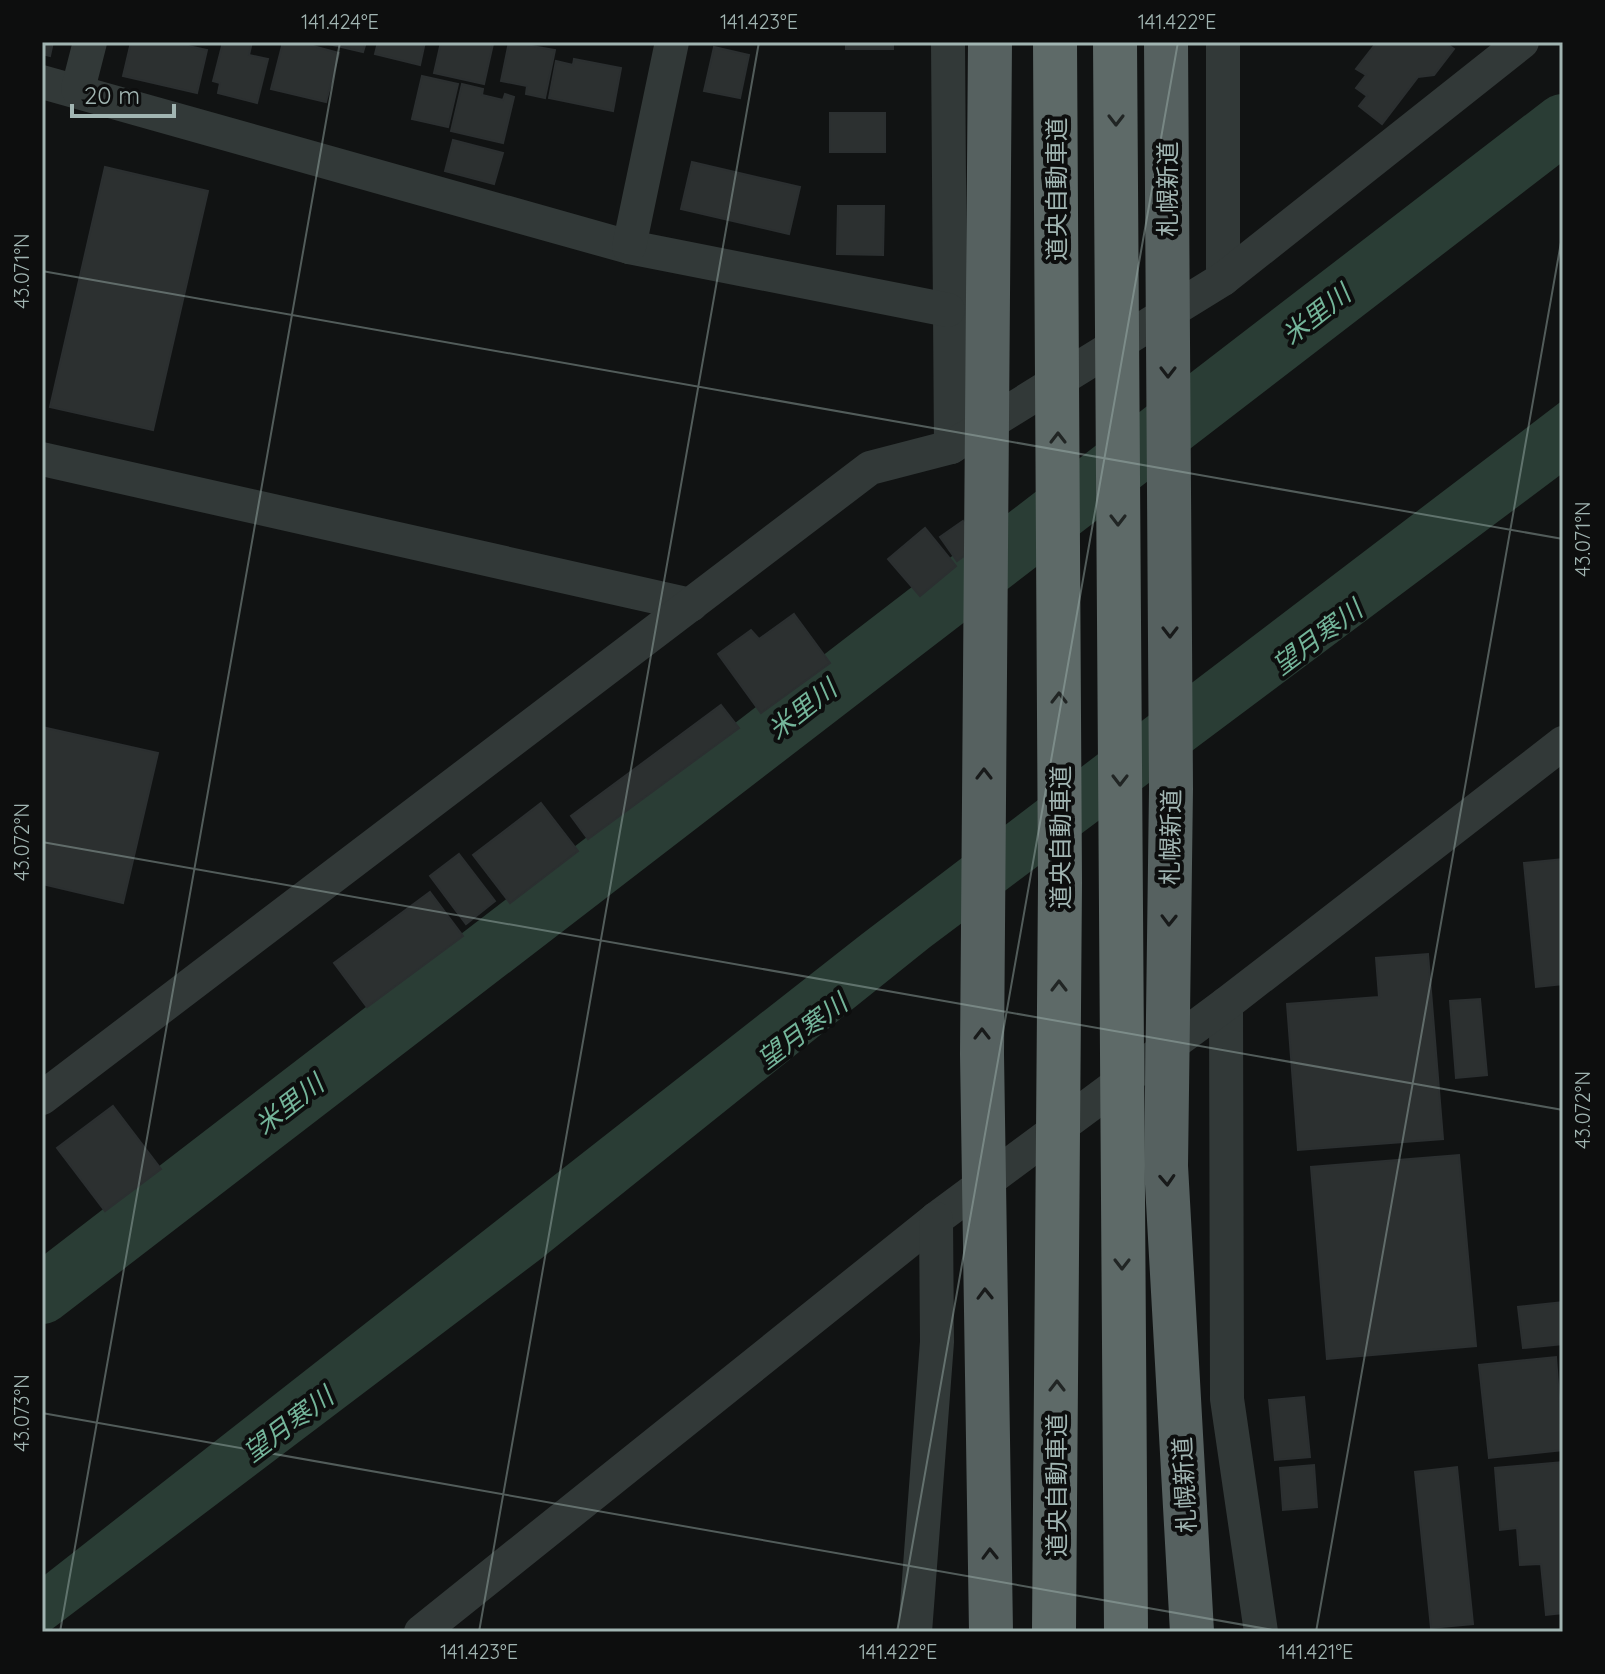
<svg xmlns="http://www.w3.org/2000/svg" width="1605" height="1674" font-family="Quicksand,'Noto Sans JP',sans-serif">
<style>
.water{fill:#2a3d35}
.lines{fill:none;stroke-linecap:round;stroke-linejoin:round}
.river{stroke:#2a3d35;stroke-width:60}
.building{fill:#2c3030;stroke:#2b2f30;stroke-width:2}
.minor{stroke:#323938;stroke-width:34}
.trunk{stroke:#566160;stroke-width:44}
.motorway{stroke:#5e6a68;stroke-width:44}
.oneway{stroke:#212524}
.oneway2{stroke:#181a1a}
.ticks{fill:none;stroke:#a1b5b2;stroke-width:2;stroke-opacity:0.45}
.labels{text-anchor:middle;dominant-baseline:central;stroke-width:8;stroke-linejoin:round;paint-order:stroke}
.street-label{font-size:24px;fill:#a1b5b2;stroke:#0d0e0e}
.water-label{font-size:26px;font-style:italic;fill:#74b59a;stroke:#0d0e0e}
.neatline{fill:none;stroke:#a1b5b2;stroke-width:3}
.ticks-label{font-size:20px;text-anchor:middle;fill:#a1b5b2}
</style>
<rect width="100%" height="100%" fill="#111313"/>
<!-- water -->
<polygon class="water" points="1563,400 1563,473 930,947 542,1258 48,1632 42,1632 42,1577 862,934"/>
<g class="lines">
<!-- river -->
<polyline class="river" points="42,1294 1563,124"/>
</g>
<!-- building -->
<g class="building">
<polygon points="42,42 53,42 50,56 42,54"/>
<polygon points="131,42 170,42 207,50 197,93 123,76"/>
<polygon points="223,42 252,42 249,55 268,59 257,103 218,93 220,83 213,81"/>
<polygon points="283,42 298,42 339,53 326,102 271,89"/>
<polygon points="320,42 366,42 363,52"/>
<polygon points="378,42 425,42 420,65 375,54"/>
<polygon points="441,42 493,44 484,84 434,73"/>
<polygon points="509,42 555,50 545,98 526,94 527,86 501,81"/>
<rect x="846" y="42" width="47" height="7"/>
<polygon points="1377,42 1444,42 1454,49 1434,75 1418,77 1382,124 1359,106 1367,96 1356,88 1366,75 1356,69"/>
<polygon points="714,47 749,55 740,98 704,91"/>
<polygon points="574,59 621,68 613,111 549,98 556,61 573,65"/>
<polygon points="422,76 458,84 448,127 412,119"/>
<polygon points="462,84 483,89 482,95 503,100 505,94 514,97 503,143 451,131"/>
<rect x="830" y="113" width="55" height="39"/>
<polygon points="453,140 503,153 494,184 445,171"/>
<polygon points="692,162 800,187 789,234 681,209"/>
<polygon points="105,167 208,191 153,430 50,407"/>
<polygon points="838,206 884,206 883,255 837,254"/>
<polygon points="963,521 979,545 957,561 940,537"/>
<polygon points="925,528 956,566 920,596 888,559"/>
<polygon points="794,614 830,663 761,713 718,654 751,630 759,639"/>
<polygon points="721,705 739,728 588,839 571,816"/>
<polygon points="42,727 158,753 123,903 42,884"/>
<polygon points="541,803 578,851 510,903 473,855"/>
<polygon points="459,854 495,901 466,924 430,876"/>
<polygon points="1563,859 1563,984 1536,987 1524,863"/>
<polygon points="430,892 463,936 367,1007 334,963"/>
<polygon points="1428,954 1443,1139 1298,1150 1287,1004 1379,997 1376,958"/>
<polygon points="1480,999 1487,1075 1456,1078 1450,1001"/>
<polygon points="113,1106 161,1169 105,1211 57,1148"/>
<polygon points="1459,1155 1476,1346 1327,1359 1311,1167"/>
<polygon points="1563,1302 1563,1344 1523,1348 1518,1307"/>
<polygon points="1556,1357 1563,1450 1489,1458 1479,1365"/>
<polygon points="1304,1397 1310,1457 1275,1460 1269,1400"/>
<polygon points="1563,1462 1563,1613 1546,1615 1541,1564 1520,1565 1517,1528 1500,1530 1495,1468"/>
<polygon points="1314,1465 1317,1507 1283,1510 1280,1468"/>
<polygon points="1457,1467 1473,1624 1431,1628 1415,1472"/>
</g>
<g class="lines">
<!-- minor -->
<g class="minor">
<polyline points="948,42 951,447"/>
<polyline points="42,82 629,247 948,310"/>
<polyline points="78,89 90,42"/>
<polyline points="629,247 672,42"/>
<polyline points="1223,279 1223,42"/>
<polyline points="42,459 691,605"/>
<polyline points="1226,1004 1227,1399 1261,1632"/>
<polyline points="42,1098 870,468 951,447 1223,279 1522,42"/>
<polyline points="421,1632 936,1219 1226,1004 1563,743"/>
<polyline points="915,1632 937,1342 936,1219"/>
</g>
<!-- trunk -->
<g class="trunk">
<polyline points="990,42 982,1054 991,1632"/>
<polyline points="1166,42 1171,789 1166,1166 1192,1632"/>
</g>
<!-- motorway -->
<g class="motorway">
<polyline points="1115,42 1126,1632"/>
<polyline points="1054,1632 1060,883 1055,42"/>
</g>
</g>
<!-- one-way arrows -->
<defs><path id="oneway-chevron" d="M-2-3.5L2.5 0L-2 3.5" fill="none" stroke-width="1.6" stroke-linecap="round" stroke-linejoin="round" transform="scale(2)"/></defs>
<g class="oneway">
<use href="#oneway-chevron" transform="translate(1116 120) rotate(90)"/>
<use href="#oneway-chevron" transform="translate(1058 438) rotate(-90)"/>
<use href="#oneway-chevron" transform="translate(1118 520) rotate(90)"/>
<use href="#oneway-chevron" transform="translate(1059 698) rotate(-90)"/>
<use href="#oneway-chevron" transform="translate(1120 780) rotate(90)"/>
<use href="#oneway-chevron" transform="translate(1059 986) rotate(-90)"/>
<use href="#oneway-chevron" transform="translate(1122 1264) rotate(90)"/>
<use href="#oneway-chevron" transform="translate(1057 1386) rotate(-90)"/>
</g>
<g class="oneway2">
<use href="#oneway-chevron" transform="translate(1168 372) rotate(90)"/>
<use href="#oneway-chevron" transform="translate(1170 632) rotate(90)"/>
<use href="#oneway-chevron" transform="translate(984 774) rotate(-90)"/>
<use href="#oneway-chevron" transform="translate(1169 920) rotate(91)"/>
<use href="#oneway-chevron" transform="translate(982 1034) rotate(-90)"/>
<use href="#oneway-chevron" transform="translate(1167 1180) rotate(87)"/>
<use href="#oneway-chevron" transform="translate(985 1294) rotate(-91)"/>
<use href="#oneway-chevron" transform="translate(990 1554) rotate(-91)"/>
</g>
<!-- ticks -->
<path class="ticks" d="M42 271 1563 539M42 842 1563 1110M42 1413 1284 1632M60 1632 340 42M479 1632 759 42M897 1632 1178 42M1316 1632 1563 231"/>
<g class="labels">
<!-- street labels -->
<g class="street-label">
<text transform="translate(1056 189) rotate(-90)">道央自動車道</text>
<text transform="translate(1167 189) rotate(-90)">札幌新道</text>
<text transform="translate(1060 837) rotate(-90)">道央自動車道</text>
<text transform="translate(1170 837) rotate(-89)">札幌新道</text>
<text transform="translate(1056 1485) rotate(-90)">道央自動車道</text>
<text transform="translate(1184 1485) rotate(-93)">札幌新道</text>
</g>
<!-- water labels -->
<g class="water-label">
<text transform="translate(1316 314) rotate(-38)">米里川</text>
<text transform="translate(1317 637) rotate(-37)">望月寒川</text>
<text transform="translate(802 709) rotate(-38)">米里川</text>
<text transform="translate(802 1031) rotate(-37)">望月寒川</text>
<text transform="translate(289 1104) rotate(-38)">米里川</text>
<text transform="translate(288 1424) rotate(-37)">望月寒川</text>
</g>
</g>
<!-- border -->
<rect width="1605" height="1674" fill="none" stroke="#0d0e0e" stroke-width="88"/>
<!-- scale -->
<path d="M72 104v12h102v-12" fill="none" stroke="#a1b5b2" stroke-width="4"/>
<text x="84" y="104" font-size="24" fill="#a1b5b2" stroke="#0d0e0e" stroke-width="6" paint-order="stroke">20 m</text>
<rect x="44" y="44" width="1517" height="1586" class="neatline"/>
<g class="ticks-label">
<text x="340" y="29">141.424°E</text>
<text x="759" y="29">141.423°E</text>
<text x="1177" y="29">141.422°E</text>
<text transform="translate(22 271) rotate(-90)" y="7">43.071°N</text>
<text transform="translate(1583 539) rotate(-90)" y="7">43.071°N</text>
<text transform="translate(22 842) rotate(-90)" y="7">43.072°N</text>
<text transform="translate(1583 1110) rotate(-90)" y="7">43.072°N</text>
<text transform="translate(22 1413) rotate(-90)" y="7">43.073°N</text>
<text x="479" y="1659">141.423°E</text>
<text x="898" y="1659">141.422°E</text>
<text x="1316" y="1659">141.421°E</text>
</g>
</svg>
